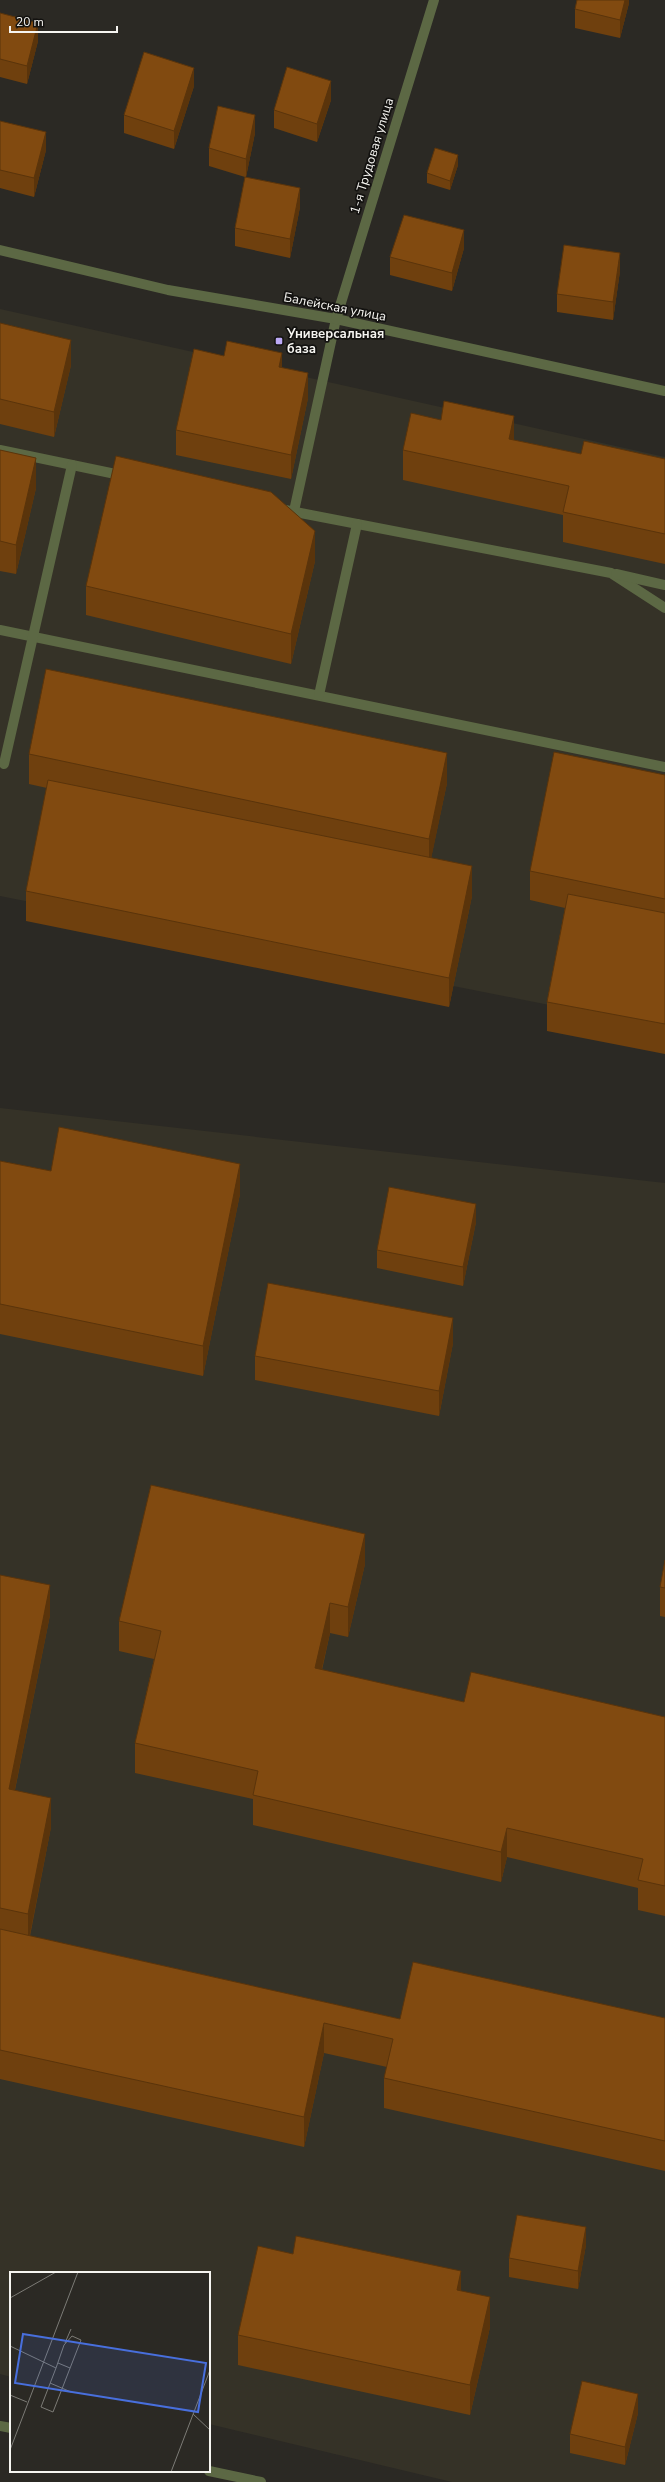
<svg xmlns="http://www.w3.org/2000/svg" width="665" height="2482" font-family="'Nunito Sans',sans-serif">
<style>
.built{fill:#353227}
.lines{fill:none;stroke-linecap:round;stroke-linejoin:round}
.lane{stroke:#5c6844;stroke-width:10}
.street{stroke:#5c6844;stroke-width:10}
.wall{fill:#6f400e}
.shaded-wall{fill:#5a340b}
.building{fill:#814a10;stroke:#5a340b}
.poi-dot{fill:#bcaaf6;stroke:#131210;stroke-width:1.5}
.labels{text-anchor:middle;dominant-baseline:central;stroke-width:3.5;stroke-linejoin:round;paint-order:stroke}
.street-label{font-size:13px;fill:#f6f5f1;stroke:#131210}
.poi-label{font-size:13px;font-weight:bold;fill:#f6f5f1;stroke:#131210;text-anchor:start}
.inset-road{fill:none;stroke:#7c7b76;stroke-width:1}
.view{fill:#486fdd;fill-opacity:0.15;stroke:#486fdd;stroke-width:2}
.inset-edge{fill:none;stroke:#f6f5f1;stroke-width:2}
</style>
<rect width="100%" height="100%" fill="#2b2924"/>
<!-- built -->
<g class="built">
<polygon points="0,309 665,457 665,1028 0,896"/>
<polygon points="0,1108 665,1183 665,2482 452,2482 209,2424 209,2273 11,2273 11,2377 0,2374"/>
</g>
<g class="lines">
<!-- lane -->
<g class="lane">
<polyline points="0,450 125,476"/>
<polyline points="280,509 611,573 665,608"/>
<polyline points="294,511 336,319"/>
<polyline points="616,574 665,585"/>
<polyline points="0,630 665,767"/>
<polyline points="319,695 357,524"/>
<polyline points="4,764 72,465"/>
</g>
<!-- street -->
<g class="street">
<polyline points="0,250 168,290 336,319 665,391"/>
<polyline points="336,319 434,0"/>
<polyline points="0,2426 11,2428"/>
<polyline points="209,2471 261,2482"/>
</g>
</g>
<!-- wall -->
<g class="wall">
<polygon points="629,0 629,3 620,38 575,28 575,9"/>
<polygon points="0,13 38,41 27,84 0,77"/>
<polygon points="194,86 174,149 124,133 124,115"/>
<polygon points="331,100 317,142 274,128 274,110"/>
<polygon points="0,121 46,150 34,197 0,188"/>
<polygon points="255,133 246,177 300,207 290,258 235,246 235,228 245,177 209,166 209,148"/>
<polygon points="458,165 450,190 427,183 427,173"/>
<polygon points="464,248 452,291 390,275 390,257"/>
<polygon points="620,271 613,320 557,312 557,294"/>
<polygon points="0,323 71,365 54,437 0,424"/>
<polygon points="282,368 308,398 291,479 176,455 176,430"/>
<polygon points="514,440 581,454 665,459 665,564 563,542 563,515 403,480 403,450"/>
<polygon points="0,450 36,488 16,574 0,571"/>
<polygon points="315,561 291,664 86,615 86,586"/>
<polygon points="29,754 447,783 431,858 472,896 449,1007 26,921 26,891 47,788 29,784"/>
<polygon points="665,775 665,1054 547,1031 547,1002 565,908 530,900 530,871"/>
<polygon points="0,1161 51,1171 240,1194 203,1376 0,1334"/>
<polygon points="476,1222 463,1286 377,1268 377,1250"/>
<polygon points="453,1343 439,1416 255,1380 255,1356"/>
<polygon points="665,1560 665,1617 660,1616 660,1587"/>
<polygon points="365,1564 348,1637 330,1633 322,1670 464,1702 665,1717 665,1916 638,1910 638,1888 507,1857 501,1882 253,1825 253,1799 135,1773 135,1743 154,1659 119,1651 119,1621"/>
<polygon points="0,1575 50,1615 15,1790 51,1827 30,1936 400,2019 665,2018 665,2171 384,2108 384,2078 387,2067 324,2053 304,2147 0,2079"/>
<polygon points="586,2245 578,2289 509,2277 509,2258"/>
<polygon points="293,2254 461,2291 490,2327 470,2415 238,2365 238,2335"/>
<polygon points="638,2413 625,2465 570,2453 570,2434"/>
</g>
<!-- shaded-wall -->
<g class="shaded-wall">
<polygon points="625,0 629,0 629,3 620,38 620,20"/>
<polygon points="38,23 38,41 27,84 27,66"/>
<polygon points="194,68 194,86 174,149 174,131"/>
<polygon points="331,81 331,100 317,142 317,124"/>
<polygon points="255,115 255,133 246,177 246,159"/>
<polygon points="46,132 46,150 34,197 34,178"/>
<polygon points="458,155 458,165 450,190 450,181"/>
<polygon points="300,188 300,207 290,258 290,239"/>
<polygon points="464,230 464,248 452,291 452,273"/>
<polygon points="620,253 620,271 613,320 613,302"/>
<polygon points="71,340 71,365 54,437 54,412"/>
<polygon points="282,353 282,378 279,367"/>
<polygon points="308,373 308,398 291,479 291,455"/>
<polygon points="514,416 514,446 509,439"/>
<polygon points="36,458 36,488 16,574 16,545"/>
<polygon points="315,531 315,561 291,664 291,634"/>
<polygon points="447,753 447,783 429,869 429,839"/>
<polygon points="472,866 472,896 449,1007 449,978"/>
<polygon points="240,1164 240,1194 203,1376 203,1346"/>
<polygon points="476,1204 476,1222 463,1286 463,1267"/>
<polygon points="453,1318 453,1343 439,1416 439,1391"/>
<polygon points="365,1534 365,1564 348,1637 348,1607"/>
<polygon points="50,1585 50,1615 9,1819 9,1789"/>
<polygon points="330,1603 330,1633 315,1698 315,1668"/>
<polygon points="51,1798 51,1827 28,1944 28,1914"/>
<polygon points="507,1828 507,1857 501,1882 501,1852"/>
<polygon points="324,2023 324,2053 304,2147 304,2117"/>
<polygon points="586,2227 586,2245 578,2289 578,2271"/>
<polygon points="461,2271 461,2301 457,2290"/>
<polygon points="490,2297 490,2327 470,2415 470,2385"/>
<polygon points="638,2394 638,2413 625,2465 625,2447"/>
</g>
<!-- building -->
<g class="building">
<polygon points="577,0 625,0 620,20 575,9"/>
<polygon points="0,13 38,23 27,66 0,59"/>
<polygon points="144,52 194,68 174,131 124,115"/>
<polygon points="287,67 331,81 317,124 274,110"/>
<polygon points="218,106 255,115 246,159 209,148"/>
<polygon points="0,121 46,132 34,178 0,170"/>
<polygon points="435,148 458,155 450,181 427,173"/>
<polygon points="245,177 300,188 290,239 235,228"/>
<polygon points="404,215 464,230 452,273 390,257"/>
<polygon points="564,245 620,253 613,302 557,294"/>
<polygon points="0,323 71,340 54,412 0,399"/>
<polygon points="227,341 282,353 279,367 308,373 291,455 176,430 194,349 224,356"/>
<polygon points="444,401 514,416 509,439 581,454 584,441 665,459 665,534 563,512 569,486 403,450 411,413 441,420"/>
<polygon points="0,450 36,458 16,545 0,541"/>
<polygon points="116,456 271,492 315,531 291,634 86,586"/>
<polygon points="46,669 447,753 429,839 29,754"/>
<polygon points="554,752 665,775 665,899 530,871"/>
<polygon points="48,780 472,866 449,978 26,891"/>
<polygon points="568,894 665,913 665,1024 547,1002"/>
<polygon points="59,1127 240,1164 203,1346 0,1304 0,1161 51,1171"/>
<polygon points="389,1187 476,1204 463,1267 377,1250"/>
<polygon points="268,1283 453,1318 439,1391 255,1356"/>
<polygon points="151,1485 365,1534 348,1607 330,1603 315,1668 464,1702 471,1672 665,1717 665,1886 638,1880 643,1859 507,1828 501,1852 253,1795 258,1771 135,1743 161,1631 119,1621"/>
<polygon points="665,1560 665,1588 660,1587"/>
<polygon points="0,1575 50,1585 9,1789 51,1798 28,1914 0,1908"/>
<polygon points="0,1929 400,2019 413,1962 665,2018 665,2141 384,2078 393,2039 324,2023 304,2117 0,2050"/>
<polygon points="517,2215 586,2227 578,2271 509,2258"/>
<polygon points="296,2236 461,2271 457,2290 490,2297 470,2385 238,2335 258,2246 293,2254"/>
<polygon points="582,2381 638,2394 625,2447 570,2434"/>
</g>
<!-- markers -->
<rect class="poi-dot" x="275" y="337" width="8" height="8" rx="2"/>
<g class="labels">
<!-- street labels -->
<g class="street-label">
<text transform="translate(372 156) rotate(-73)">1-я Трудовая улица</text>
<text transform="translate(335 307) rotate(11)">Балейская улица</text>
</g>
<!-- poi labels -->
<g class="poi-label">
<text x="287" y="334">Универсальная<tspan x="287" dy="15">база</tspan></text>
</g>
</g>
<!-- overview -->
<g transform="translate(10 2272)">
<rect width="200" height="200" fill="#2b2924"/>
<path class="inset-road" d="M0 26 46 0M55 71 61 57M0 74 46 96 54 73 62 64 71 68 43 140 31 135 46 96M48 91 60 96M40 111 61 120M0 123 17 130M183 142 200 158M0 178 68 0M161 200 200 98"/>
<path class="view" d="M13 62 196 91 188 140 5 111Z"/>
<rect width="200" height="200" class="inset-edge"/>
</g>
<!-- scale -->
<path d="M10 26v6h107v-6" fill="none" stroke="#f6f5f1" stroke-width="2"/>
<text x="16" y="26" font-size="12" fill="#f6f5f1" stroke="#131210" stroke-width="3" paint-order="stroke">20 m</text>
</svg>
